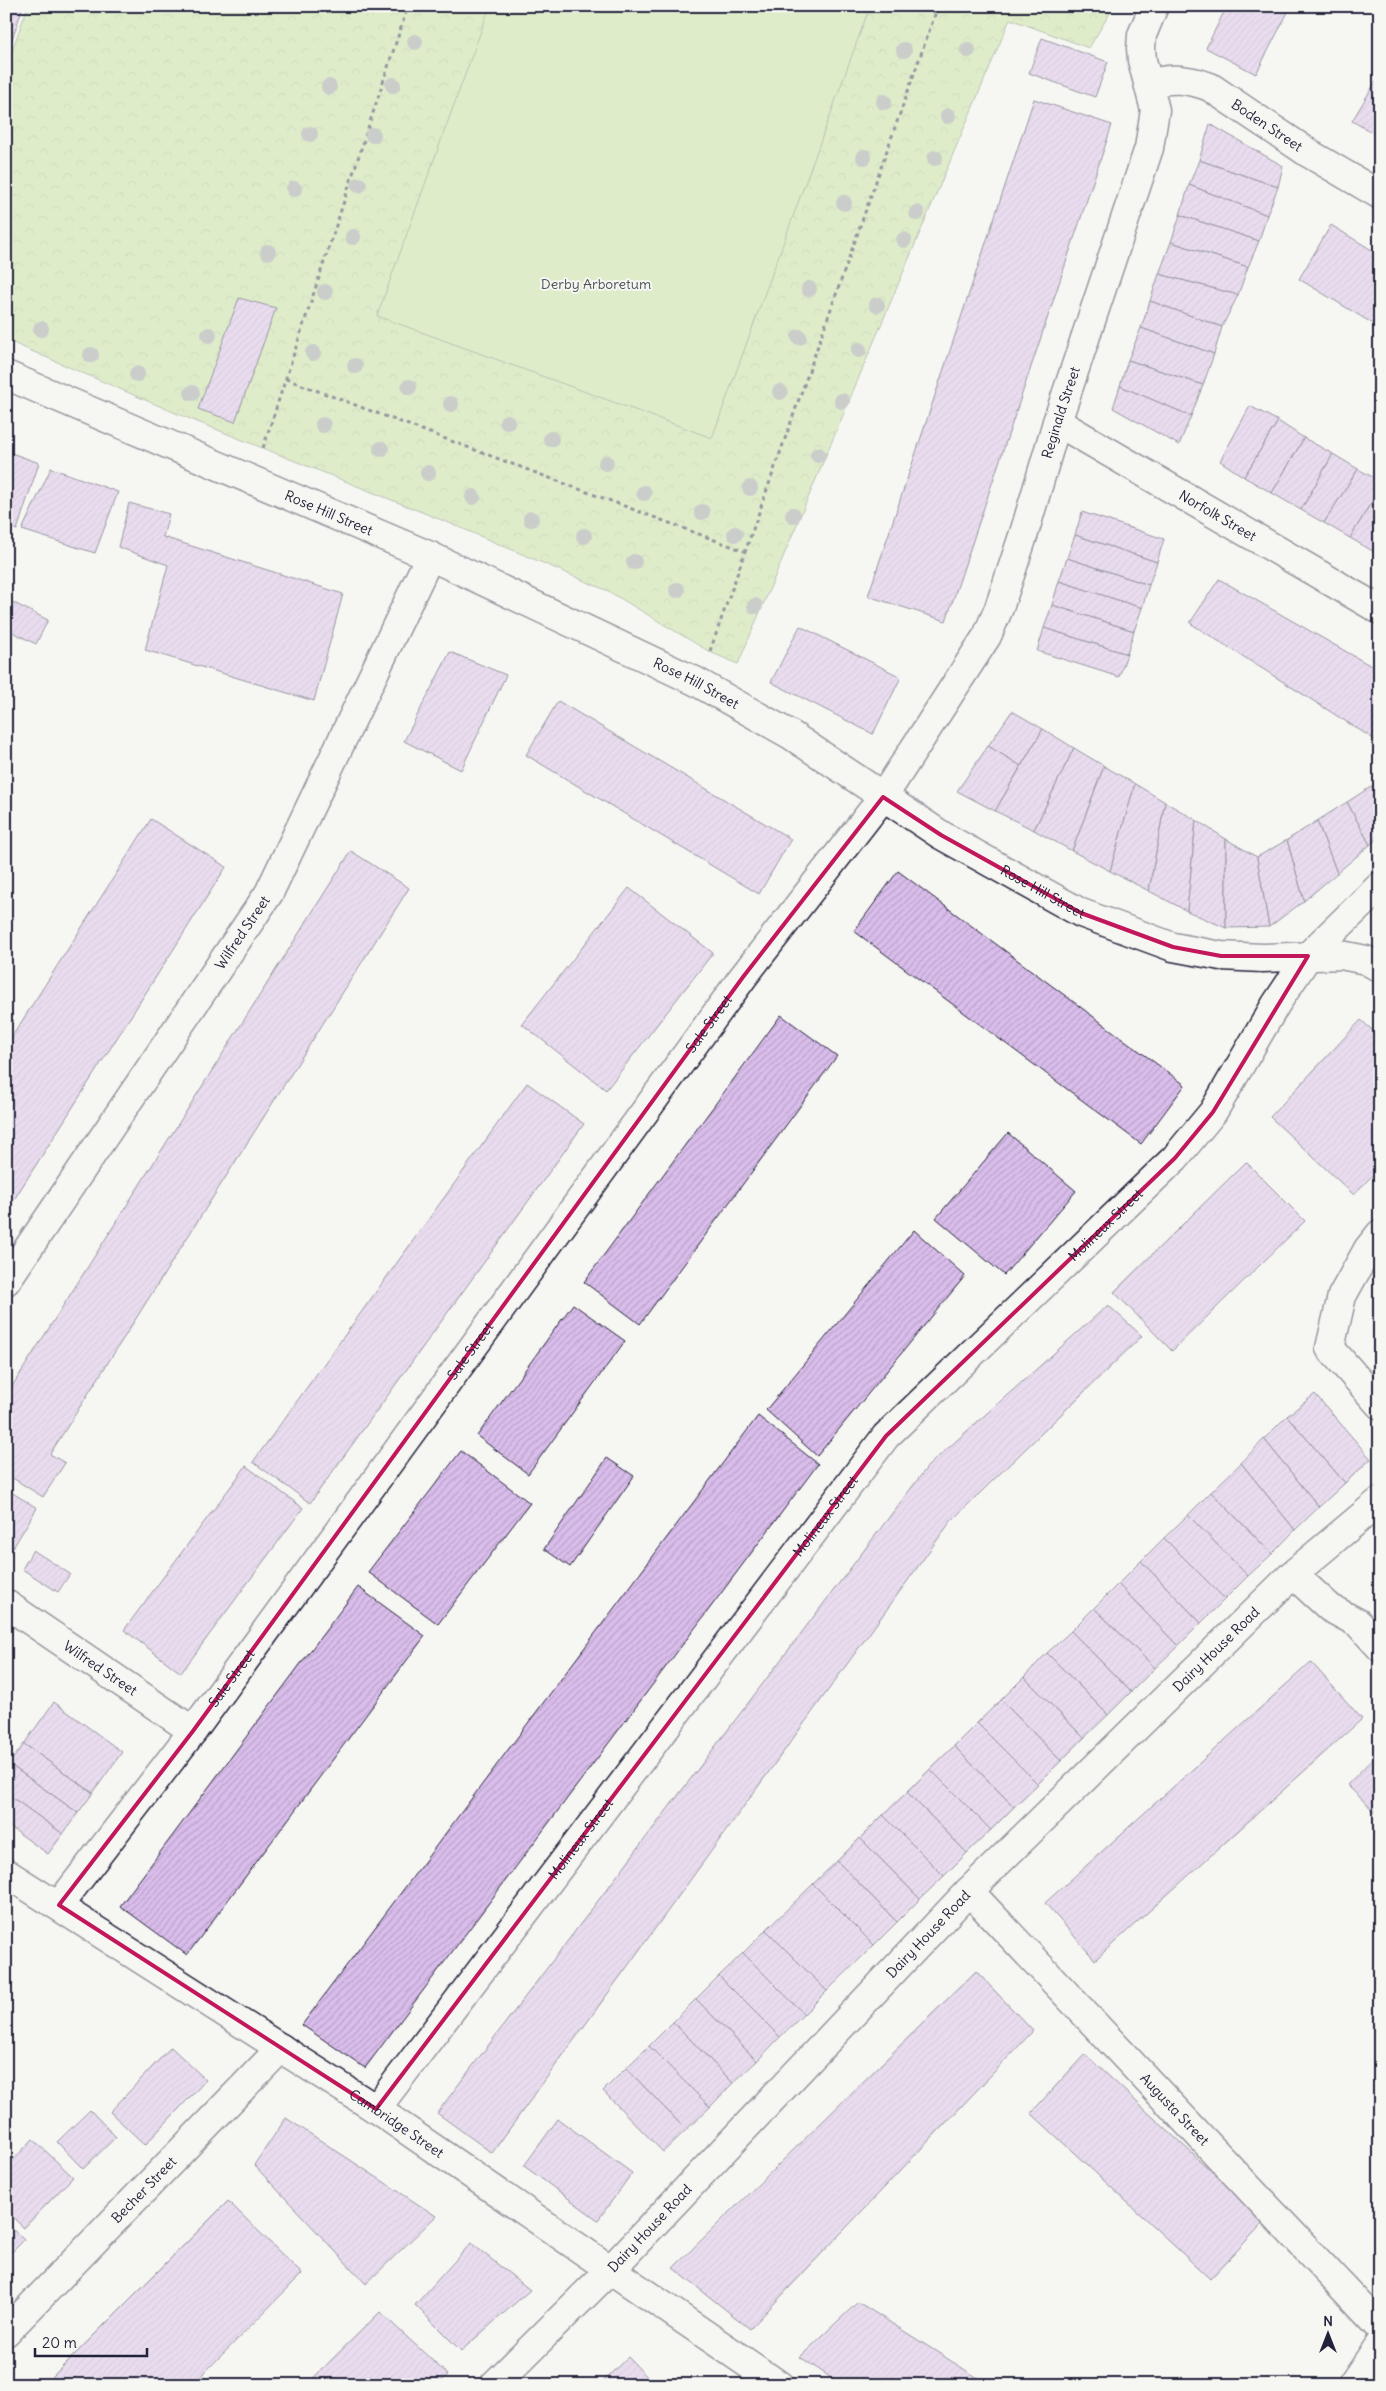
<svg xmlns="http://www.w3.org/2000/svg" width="1386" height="2391" font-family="Delius,sans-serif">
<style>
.park{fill:url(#park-crowns);stroke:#72826a}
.garden{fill:#c1e199;stroke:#72826a}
.building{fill:url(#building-hatch);stroke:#22223b}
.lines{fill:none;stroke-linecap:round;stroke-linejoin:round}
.minor-casing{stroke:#22223b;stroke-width:31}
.path{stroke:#22223b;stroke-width:3;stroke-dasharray:4 4;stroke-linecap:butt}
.minor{stroke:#f6f6f2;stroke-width:28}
.tree{fill:#979c9a}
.marked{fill:none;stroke:#c2185b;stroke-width:4;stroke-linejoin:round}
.labels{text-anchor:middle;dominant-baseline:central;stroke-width:4;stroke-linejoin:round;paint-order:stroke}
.street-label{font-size:14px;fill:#22223b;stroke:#f6f6f2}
.park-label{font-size:14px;fill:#4a5252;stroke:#f6f6f2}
</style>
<defs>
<pattern id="park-crowns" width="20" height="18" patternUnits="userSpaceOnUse" patternTransform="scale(1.25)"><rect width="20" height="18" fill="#c1e199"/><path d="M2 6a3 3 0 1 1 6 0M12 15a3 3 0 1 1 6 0" fill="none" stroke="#a6c185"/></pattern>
<pattern id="building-hatch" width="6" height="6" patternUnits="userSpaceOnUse" patternTransform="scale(1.25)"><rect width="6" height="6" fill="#d9bdeb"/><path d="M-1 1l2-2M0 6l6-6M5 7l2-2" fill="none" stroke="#baa2ca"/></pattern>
</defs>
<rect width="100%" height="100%" fill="#f6f6f2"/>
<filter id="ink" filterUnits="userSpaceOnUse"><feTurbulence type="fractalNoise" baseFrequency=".02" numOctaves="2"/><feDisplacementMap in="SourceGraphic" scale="10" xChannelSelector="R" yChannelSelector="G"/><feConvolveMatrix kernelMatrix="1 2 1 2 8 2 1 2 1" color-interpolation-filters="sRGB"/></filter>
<g filter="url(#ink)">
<!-- park -->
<polygon class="park" points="28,6 1114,6 1089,48 1010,19 738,664 710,652 608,591 459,527 178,414 6,340 6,67"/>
<!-- garden -->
<polygon class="garden" points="490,6 870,6 712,438 377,316"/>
<!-- building -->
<g class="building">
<polygon points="6,6 23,6 6,58"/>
<polygon points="1227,6 1291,6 1256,74 1206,48"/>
<polygon points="1042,38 1108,62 1095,97 1029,73"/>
<polygon points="1376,81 1380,83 1380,137 1352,121"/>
<polygon points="1034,99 1112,125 946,621 868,596"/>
<polygon points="1210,124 1283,166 1278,187 1199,160"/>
<polygon points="1199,160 1278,187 1267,215 1189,185"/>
<polygon points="1189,185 1267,215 1259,241 1180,215"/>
<polygon points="1180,215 1259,241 1248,267 1171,242"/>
<polygon points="1331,225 1380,255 1380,328 1299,279"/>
<polygon points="1171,242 1248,267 1238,295 1159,274"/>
<polygon points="1159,274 1238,295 1222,327 1150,301"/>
<polygon points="239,298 276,308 235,422 198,409"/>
<polygon points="1150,301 1222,327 1214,354 1141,328"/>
<polygon points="1141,328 1214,354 1203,385 1128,360"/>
<polygon points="1128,360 1203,385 1191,416 1120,386"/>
<polygon points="1120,386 1191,416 1179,445 1113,408"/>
<polygon points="1250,406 1278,421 1244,477 1220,461"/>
<polygon points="1278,421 1304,438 1272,493 1244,477"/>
<polygon points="1304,438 1333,454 1301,510 1272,493"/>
<polygon points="6,451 39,463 17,530 6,526"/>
<polygon points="1333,454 1358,469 1324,523 1301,510"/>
<polygon points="51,468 118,492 95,553 22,530"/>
<polygon points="1358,469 1380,481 1380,488 1350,538 1324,523"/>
<polygon points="1380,488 1380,547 1376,553 1350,538"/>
<polygon points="129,503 169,514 163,537 343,594 314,701 145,650 168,565 118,547"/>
<polygon points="1082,512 1164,539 1157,562 1075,535"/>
<polygon points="1075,535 1157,562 1149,585 1067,558"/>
<polygon points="1067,558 1149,585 1142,608 1059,581"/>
<polygon points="1219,579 1380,671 1380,743 1190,623"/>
<polygon points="1059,581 1142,608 1134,631 1052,605"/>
<polygon points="6,599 48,620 36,644 6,629"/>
<polygon points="1052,605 1134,631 1127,654 1044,628"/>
<polygon points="800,626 901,677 873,734 771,682"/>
<polygon points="1044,628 1127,654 1119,677 1037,651"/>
<polygon points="450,652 506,675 461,770 404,741"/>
<polygon points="558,701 791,839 759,894 526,755"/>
<polygon points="1012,711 1043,729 1021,766 988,746"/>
<polygon points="1043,729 1074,748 1034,830 995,811"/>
<polygon points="988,746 1021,766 995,811 957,791"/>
<polygon points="1074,748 1104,766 1072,851 1034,830"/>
<polygon points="1104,766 1135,784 1110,871 1072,851"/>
<polygon points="1377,783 1380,787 1380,836 1370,845 1347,802"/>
<polygon points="1135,784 1165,802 1149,891 1110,871"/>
<polygon points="1165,802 1196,820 1187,911 1149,891"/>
<polygon points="1347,802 1370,845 1337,873 1317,821"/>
<polygon points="151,819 226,867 6,1212 6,1046"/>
<polygon points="1196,820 1226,839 1226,928 1187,911"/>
<polygon points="1317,821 1337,873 1304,901 1287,840"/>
<polygon points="1226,839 1257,857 1269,927 1226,928"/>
<polygon points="1287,840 1304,901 1269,927 1257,857"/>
<polygon points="351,851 409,888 50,1454 65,1463 43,1497 6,1474 6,1396"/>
<polygon points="898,871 1185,1085 1141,1144 854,931"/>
<polygon points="629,888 713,953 606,1090 522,1024"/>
<polygon points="781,1015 837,1056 640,1324 584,1282"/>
<polygon points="1361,1020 1380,1037 1380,1167 1354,1195 1270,1117"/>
<polygon points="527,1083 584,1124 310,1503 253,1462"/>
<polygon points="1008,1133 1076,1191 1004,1275 936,1218"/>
<polygon points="1246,1162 1305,1221 1172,1351 1114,1292"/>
<polygon points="914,1230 965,1276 817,1456 766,1410"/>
<polygon points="573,1304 625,1341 528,1474 477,1436"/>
<polygon points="1108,1305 1142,1336 951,1521 492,2153 437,2113 928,1466"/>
<polygon points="1315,1394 1371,1459 1345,1483 1287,1416"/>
<polygon points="758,1416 818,1464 365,2068 302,2025"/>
<polygon points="1287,1416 1345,1483 1319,1507 1264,1439"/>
<polygon points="1264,1439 1319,1507 1295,1530 1241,1463"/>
<polygon points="461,1451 530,1503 438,1624 368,1572"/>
<polygon points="607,1458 634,1476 570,1567 544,1549"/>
<polygon points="1241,1463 1295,1530 1272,1554 1211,1492"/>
<polygon points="246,1466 303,1508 181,1673 124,1630"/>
<polygon points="6,1489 37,1508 8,1556 6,1555"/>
<polygon points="1211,1492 1272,1554 1248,1576 1188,1515"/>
<polygon points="1188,1515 1248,1576 1225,1599 1164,1538"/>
<polygon points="1164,1538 1225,1599 1201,1623 1141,1561"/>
<polygon points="33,1550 70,1574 58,1592 22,1569"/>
<polygon points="1141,1561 1201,1623 1178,1646 1118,1584"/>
<polygon points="1118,1584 1178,1646 1155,1668 1094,1608"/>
<polygon points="358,1587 425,1636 187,1955 120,1906"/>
<polygon points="1094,1608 1155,1668 1131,1692 1071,1631"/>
<polygon points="1071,1631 1131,1692 1108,1715 1047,1653"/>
<polygon points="1047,1653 1108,1715 1084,1738 1024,1677"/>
<polygon points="1311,1662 1362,1719 1095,1960 1045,1903"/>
<polygon points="1024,1677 1084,1738 1061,1761 1001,1700"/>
<polygon points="1001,1700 1061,1761 1038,1784 977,1723"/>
<polygon points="54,1702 122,1752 93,1793 24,1744"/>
<polygon points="977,1723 1038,1784 1014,1807 954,1746"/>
<polygon points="24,1744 93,1793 78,1813 9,1764"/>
<polygon points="954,1746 1014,1807 991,1830 930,1769"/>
<polygon points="1380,1751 1380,1817 1347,1785"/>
<polygon points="9,1764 78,1813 63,1834 6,1793 6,1768"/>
<polygon points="930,1769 991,1830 967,1853 907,1792"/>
<polygon points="907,1792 967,1853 944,1876 883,1815"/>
<polygon points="6,1793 63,1834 48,1854 6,1824"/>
<polygon points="883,1815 944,1876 920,1899 860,1838"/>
<polygon points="860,1838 920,1899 897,1922 837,1861"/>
<polygon points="837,1861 897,1922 874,1945 813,1884"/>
<polygon points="813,1884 874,1945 827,1991 766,1930"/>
<polygon points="766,1930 827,1991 804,2014 743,1953"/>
<polygon points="743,1953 804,2014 780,2037 719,1976"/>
<polygon points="976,1971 1033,2031 750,2329 673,2268"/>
<polygon points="719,1976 780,2037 757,2061 696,1999"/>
<polygon points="696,1999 757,2061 733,2083 673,2022"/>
<polygon points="673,2022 733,2083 710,2107 649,2046"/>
<polygon points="649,2046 710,2107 686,2130 626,2068"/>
<polygon points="171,2047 206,2080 145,2145 110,2112"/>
<polygon points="1085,2054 1265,2221 1210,2279 1031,2113"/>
<polygon points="626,2068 686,2130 663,2152 603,2091"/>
<polygon points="90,2110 116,2137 83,2169 57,2142"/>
<polygon points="286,2118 436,2216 366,2284 254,2165"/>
<polygon points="558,2119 632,2173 598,2220 524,2166"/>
<polygon points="33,2139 73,2177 24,2228 6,2211 6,2167"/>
<polygon points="228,2201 302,2274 192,2385 44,2385"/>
<polygon points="6,2223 24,2240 6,2258"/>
<polygon points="471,2243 530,2290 461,2351 415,2305"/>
<polygon points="858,2302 989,2385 842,2385 800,2357"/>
<polygon points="380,2312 448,2375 437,2385 306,2385"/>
<polygon points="628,2357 655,2385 599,2385"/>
</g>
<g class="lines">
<defs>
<g id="minor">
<path id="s1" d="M1149 84C1171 77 1189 79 1210 87L1310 154 1380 195"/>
<path id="s2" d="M6 375 430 556 695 681 791 735 941 835 1081 913 1173 947 1221 956 1262 958 1341 955 1366 960 1380 968"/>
<path id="s3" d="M1057 422 1380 610"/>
<polyline points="1380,1234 1368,1249 1342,1296 1330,1348 1380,1405"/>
<path id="s4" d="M6 1281 269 893 430 556"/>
<polyline points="1293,1574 1330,1608 1358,1623 1380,1647"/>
<path id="s5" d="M6 1604 193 1731"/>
<path id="s6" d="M6 1873 376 2109 779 2385"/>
<path id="s7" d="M969 1891 1380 2327"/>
<path id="s8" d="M59 1905 193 1731 743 977 883 797 987 636 999 608 1025 530 1057 422 1149 148 1155 110 1142 60 1141 48 1142 35 1154 6"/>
<path id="s9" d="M376 2109 886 1436 1175 1158 1213 1112 1276 1004 1308 956 1380 886"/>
<path id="s10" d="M6 2332 281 2048"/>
<path id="s11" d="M494 2385 612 2268 969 1891 1293 1574 1380 1501"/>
<polyline points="1352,2385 1380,2344"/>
</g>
</defs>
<!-- minor casing -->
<use href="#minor" class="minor-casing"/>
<!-- path -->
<g class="path">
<polyline points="286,379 744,551"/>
<polyline points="263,448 408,6"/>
<polyline points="710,651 938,6"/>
</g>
<!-- minor -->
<use href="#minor" class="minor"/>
</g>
<!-- trees -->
<g class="tree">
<circle cx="415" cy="42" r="8"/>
<circle cx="904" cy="50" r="8"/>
<circle cx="968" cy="50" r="8"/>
<circle cx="393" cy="85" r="8"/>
<circle cx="329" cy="87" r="8"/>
<circle cx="884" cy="102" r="8"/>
<circle cx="948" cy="116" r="8"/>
<circle cx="310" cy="134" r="8"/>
<circle cx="373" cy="135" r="8"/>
<circle cx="864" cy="157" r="8"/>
<circle cx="935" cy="158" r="8"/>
<circle cx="359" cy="185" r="8"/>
<circle cx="294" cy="189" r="8"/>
<circle cx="844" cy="203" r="8"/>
<circle cx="917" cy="213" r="8"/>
<circle cx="353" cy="237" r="8"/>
<circle cx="904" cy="240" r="8"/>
<circle cx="268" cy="252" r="8"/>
<circle cx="809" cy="289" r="8"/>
<circle cx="325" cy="292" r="8"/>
<circle cx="877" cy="305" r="8"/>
<circle cx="41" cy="329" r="8"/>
<circle cx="209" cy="335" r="8"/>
<circle cx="799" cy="337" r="8"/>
<circle cx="859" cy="350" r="8"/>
<circle cx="313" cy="353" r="8"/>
<circle cx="91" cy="355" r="8"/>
<circle cx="355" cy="366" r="8"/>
<circle cx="137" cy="374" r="8"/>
<circle cx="409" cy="387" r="8"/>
<circle cx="780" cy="392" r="8"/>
<circle cx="192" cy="393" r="8"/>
<circle cx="842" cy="401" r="8"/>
<circle cx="451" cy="404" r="8"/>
<circle cx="507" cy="422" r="8"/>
<circle cx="323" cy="425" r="8"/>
<circle cx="551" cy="439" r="8"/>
<circle cx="381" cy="449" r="8"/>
<circle cx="818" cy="455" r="8"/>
<circle cx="606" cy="463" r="8"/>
<circle cx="428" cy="473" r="8"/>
<circle cx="750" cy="488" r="8"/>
<circle cx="644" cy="493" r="8"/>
<circle cx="473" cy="497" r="8"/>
<circle cx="702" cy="512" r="8"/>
<circle cx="793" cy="515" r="8"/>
<circle cx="531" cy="519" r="8"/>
<circle cx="735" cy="534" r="8"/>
<circle cx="584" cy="536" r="8"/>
<circle cx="634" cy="562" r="8"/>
<circle cx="677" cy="590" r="8"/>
<circle cx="755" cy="606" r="8"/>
</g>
</g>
<!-- marked area -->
<path d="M0 0H1386V2391H0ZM883 797 941 835 1081 913 1173 947 1221 956H1308L1213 1112 1175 1158 886 1436 376 2109 59 1905 193 1731 743 977Z" fill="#f6f6f2" fill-opacity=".55" fill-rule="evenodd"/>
<path class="marked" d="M883 797 941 835 1081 913 1173 947 1221 956H1308L1213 1112 1175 1158 886 1436 376 2109 59 1905 193 1731 743 977Z"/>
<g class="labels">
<!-- street labels -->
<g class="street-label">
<text stroke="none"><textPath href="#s1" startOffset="131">Boden Street</textPath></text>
<text stroke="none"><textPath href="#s8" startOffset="1808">Reginald Street</textPath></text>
<text stroke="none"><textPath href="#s2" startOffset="351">Rose Hill Street</textPath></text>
<text stroke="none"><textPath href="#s3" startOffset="186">Norfolk Street</textPath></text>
<text stroke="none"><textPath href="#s2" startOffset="756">Rose Hill Street</textPath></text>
<text stroke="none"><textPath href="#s2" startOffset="1161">Rose Hill Street</textPath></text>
<text stroke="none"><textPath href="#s4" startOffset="421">Wilfred Street</textPath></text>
<text stroke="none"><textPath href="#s8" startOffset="1095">Sale Street</textPath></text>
<text stroke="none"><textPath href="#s9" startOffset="1149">Molineux Street</textPath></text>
<text stroke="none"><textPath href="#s8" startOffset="690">Sale Street</textPath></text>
<text stroke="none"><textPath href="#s9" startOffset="744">Molineux Street</textPath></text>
<text stroke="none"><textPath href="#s11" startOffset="1031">Dairy House Road</textPath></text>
<text stroke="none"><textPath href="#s5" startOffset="114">Wilfred Street</textPath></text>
<text stroke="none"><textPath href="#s8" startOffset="285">Sale Street</textPath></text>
<text stroke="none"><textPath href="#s9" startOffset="339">Molineux Street</textPath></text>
<text stroke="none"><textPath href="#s11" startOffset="626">Dairy House Road</textPath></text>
<text stroke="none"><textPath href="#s7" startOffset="300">Augusta Street</textPath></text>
<text stroke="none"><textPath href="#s6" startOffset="464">Cambridge Street</textPath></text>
<text stroke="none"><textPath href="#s10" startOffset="198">Becher Street</textPath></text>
<text stroke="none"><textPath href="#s11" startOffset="221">Dairy House Road</textPath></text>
</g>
<!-- park labels -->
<g class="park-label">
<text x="596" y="284">Derby Arboretum</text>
</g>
</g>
<!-- margin -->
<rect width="1386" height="2391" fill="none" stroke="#f6f6f2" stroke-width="25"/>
<rect x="12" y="12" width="1361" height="2366" fill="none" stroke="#22223b" stroke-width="2" filter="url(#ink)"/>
<!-- north arrow -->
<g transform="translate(1328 2334)" stroke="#f6f6f2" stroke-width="4" paint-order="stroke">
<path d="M0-4L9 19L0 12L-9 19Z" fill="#22223b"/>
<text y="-8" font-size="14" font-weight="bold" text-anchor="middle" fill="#22223b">N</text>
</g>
<!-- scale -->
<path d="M35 2348v8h112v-8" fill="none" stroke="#22223b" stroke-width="2.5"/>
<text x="42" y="2348" font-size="15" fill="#22223b" stroke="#f6f6f2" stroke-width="4" paint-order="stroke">20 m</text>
</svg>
